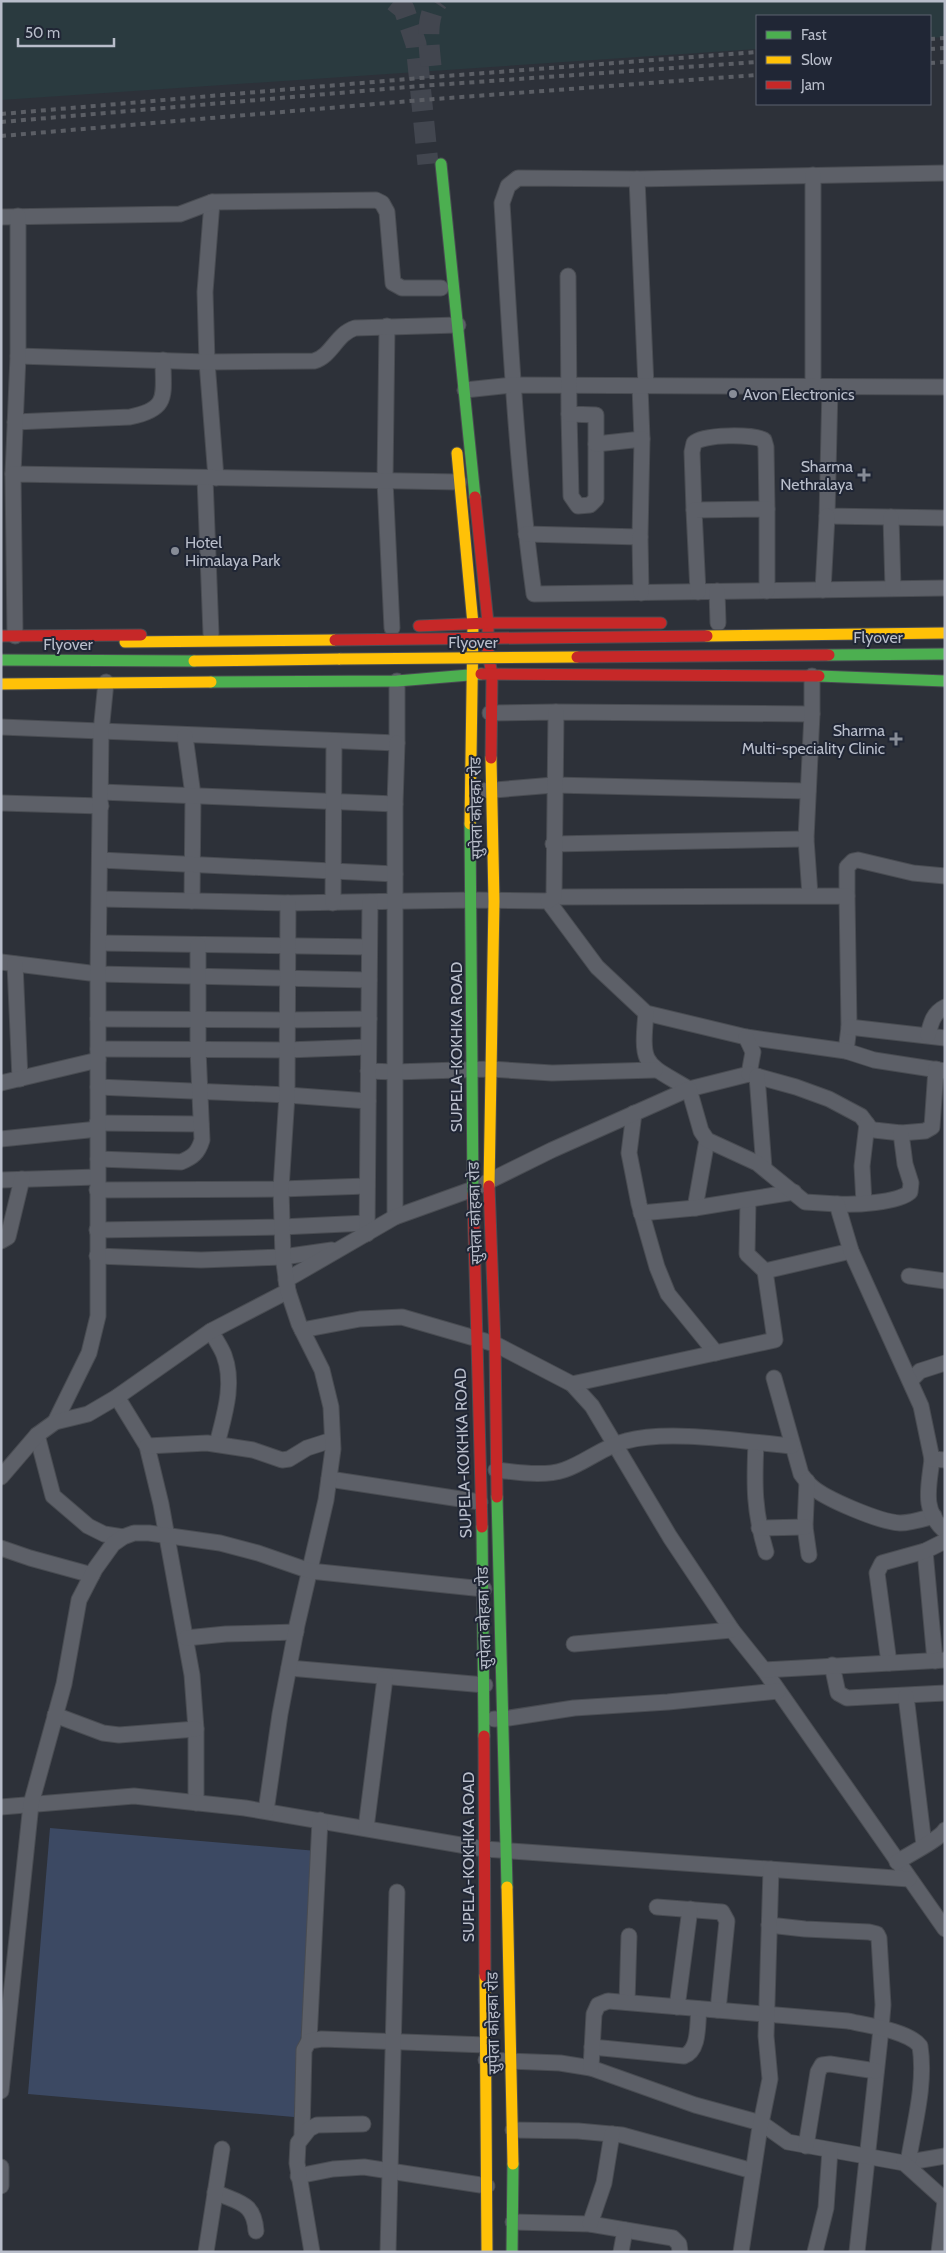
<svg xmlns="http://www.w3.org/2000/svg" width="946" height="2253" font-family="Cabin,'Noto Sans Devanagari',sans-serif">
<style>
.green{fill:#2a3a3f}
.water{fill:#3c4963}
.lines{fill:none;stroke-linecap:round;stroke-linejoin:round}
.secondary-tunnel{stroke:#42464f;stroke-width:21;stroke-dasharray:21 11;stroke-linecap:butt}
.street-casing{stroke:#494c52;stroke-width:17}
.fast-casing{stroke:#494c52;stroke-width:13}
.slow-casing{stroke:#494c52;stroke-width:13}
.jam-casing{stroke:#494c52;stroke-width:13}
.street{stroke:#5d6068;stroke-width:15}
.fast{stroke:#4caf50;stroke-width:11}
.slow{stroke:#ffc107;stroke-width:11}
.jam{stroke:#c62828;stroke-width:11}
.rail{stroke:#5b5e65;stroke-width:4;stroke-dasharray:5 5;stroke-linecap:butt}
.fast-bridge-casing{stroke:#4a4d55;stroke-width:13;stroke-linecap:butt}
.slow-bridge-casing{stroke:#4a4d55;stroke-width:13;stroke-linecap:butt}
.jam-bridge-casing{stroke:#4a4d55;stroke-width:13;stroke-linecap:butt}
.fast-bridge{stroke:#4caf50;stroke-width:11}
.slow-bridge{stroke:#ffc107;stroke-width:11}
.jam-bridge{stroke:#c62828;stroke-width:11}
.poi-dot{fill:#878c97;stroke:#202635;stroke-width:2}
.labels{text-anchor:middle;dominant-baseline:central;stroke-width:4;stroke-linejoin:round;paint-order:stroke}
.poi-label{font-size:16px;fill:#b8bdca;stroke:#202635;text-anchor:start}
.street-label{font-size:16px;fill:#b8bdca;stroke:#202635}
</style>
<rect width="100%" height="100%" fill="#2d3139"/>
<!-- green -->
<polygon class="green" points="1,1 945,1 945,37 930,38 930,16 757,16 757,49 1,100"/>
<!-- water -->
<polygon class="water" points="50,1828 317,1851 294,2117 28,2094"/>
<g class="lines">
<!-- secondary-tunnel -->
<g class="secondary-tunnel">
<polyline points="394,1 404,9 416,44 428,164"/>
<path d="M431 66C429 46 425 17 438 1"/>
</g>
<defs>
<g id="street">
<path d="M945 173 637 179 518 178 508 186 502 203C510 333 516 464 534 594L945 588"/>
<polyline points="813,175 813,387"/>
<polyline points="637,179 646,386"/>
<polyline points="212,202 205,292 207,362 216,478"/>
<polyline points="1,217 180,214 212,202 376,200 382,203 387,212 393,283 402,288 441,288"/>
<polyline points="387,326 385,481 392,628"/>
<path d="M18 356 207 362 314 361C332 356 336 334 355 328L458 325"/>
<polyline points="640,386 642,439"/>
<polyline points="830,387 827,516 945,518"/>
<polyline points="465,390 513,385 945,387"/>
<polyline points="569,414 571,496 578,506 590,505 596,499 596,444"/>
<path d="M15 422 130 417C170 409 163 395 163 360"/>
<polyline points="13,474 18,356 18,216"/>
<polyline points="205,478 211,634"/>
<path d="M694 510 692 452 694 443C703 434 753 434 764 440L766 447 767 509"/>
<polyline points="891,517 893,588"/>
<polyline points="526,534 640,537 642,439 596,444 596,415 569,414 568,276"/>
<polyline points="640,537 641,593"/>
<polyline points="823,590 827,516"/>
<polyline points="717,591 718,623"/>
<polyline points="698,592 694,510 767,509 767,591"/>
<polyline points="15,636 13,474 459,482"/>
<polyline points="490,713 556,712 812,714"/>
<polyline points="1,727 397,743 397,681"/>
<polyline points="185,736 193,795 192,901"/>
<polyline points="482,791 554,785 808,791"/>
<polyline points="101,792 395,804"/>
<polyline points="1,803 101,806"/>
<polyline points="553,844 806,839"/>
<polyline points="100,860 395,874"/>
<polyline points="810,895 806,839 812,714 812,676"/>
<polyline points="847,896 847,867 853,861 858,860 913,873 945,876"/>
<polyline points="554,897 847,896 849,1027 846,1051"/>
<polyline points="100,899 288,903 473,900 548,901 597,967 646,1013 746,1037 846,1051 874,1060 945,1071"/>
<polyline points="548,901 554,897 556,712"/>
<polyline points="333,903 334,741"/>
<polyline points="99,943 369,947"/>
<polyline points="1,962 98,974 369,980"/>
<polyline points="15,964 20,1079"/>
<path d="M646 1013C641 1067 644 1062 689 1089L749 1074 753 1052 746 1037"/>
<polyline points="98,1019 287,1020 369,1019"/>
<polyline points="849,1027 945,1038"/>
<path d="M928 1035C931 1023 933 1013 945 1007"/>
<polyline points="98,1049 287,1050 368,1047"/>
<polyline points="368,1071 395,1072 490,1069 552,1073 655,1070"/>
<polyline points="749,1074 796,1087 829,1099 861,1116 870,1128 874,1130 901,1133 925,1131 932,1127 936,1069"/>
<polyline points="757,1076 764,1168"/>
<polyline points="1,1083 98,1060"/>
<polyline points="98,1087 287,1095 368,1101"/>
<polyline points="634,1113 629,1153 639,1204 657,1267 668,1294 716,1353"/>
<polyline points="97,1123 201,1124"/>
<polyline points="1,1139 98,1129"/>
<path d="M98 1159 181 1162C193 1157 198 1153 202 1140L198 1050V945"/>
<polyline points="1,1180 97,1177"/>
<polyline points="97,1190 281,1189 367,1186"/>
<polyline points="748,1200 747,1254 765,1271"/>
<polyline points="864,1203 862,1166 867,1124"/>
<path d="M837 1204C854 1205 898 1203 910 1192L911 1183 905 1164 901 1133"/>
<polyline points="695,1208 707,1140"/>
<polyline points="641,1213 695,1208 794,1192"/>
<polyline points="395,1217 395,804 397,743"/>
<polyline points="97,1230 281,1227 367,1223"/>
<polyline points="367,1234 370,902"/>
<polyline points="1,1241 8,1237 22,1179"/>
<polyline points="97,1256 201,1260 283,1257 332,1250"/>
<polyline points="909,1276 945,1281"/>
<polyline points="302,1330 360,1319 402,1317 495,1344 572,1384 592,1406 670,1537 732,1630 764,1670 945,1929"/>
<path d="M211 1331C215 1339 221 1347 224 1355 235 1384 224 1416 217 1444"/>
<path d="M774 1378 801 1474C804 1478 807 1482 811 1486 825 1499 880 1522 900 1523 911 1523 923 1519 934 1516"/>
<polyline points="910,1381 920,1371 945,1363"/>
<polyline points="572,1384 775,1340 765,1271 851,1251"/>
<polyline points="117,1397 147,1446 161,1504 192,1675 196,1729 196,1803"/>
<polyline points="55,1422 89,1353 98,1316 98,974 101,732 106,682"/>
<polyline points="37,1435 53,1496 88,1526 104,1534 123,1537"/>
<path d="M756 1443C754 1486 754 1511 766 1552"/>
<polyline points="147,1446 207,1443 253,1450 282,1460 289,1459 307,1448 332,1440"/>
<path d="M932 1459C929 1487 921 1510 945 1531"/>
<path d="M496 1470C518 1472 543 1477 564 1470 585 1463 604 1446 626 1441 670 1429 745 1442 792 1446"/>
<polyline points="1,1477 37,1435 55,1422 88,1414 117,1397 211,1331 288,1291 286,1280 395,1217 473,1189 552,1150 689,1089 701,1131 707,1140 757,1163 805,1202 837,1204 851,1251 921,1406 932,1459 945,1460"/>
<polyline points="329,1479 480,1502"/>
<polyline points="807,1481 805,1527 809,1555"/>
<polyline points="759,1528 805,1527"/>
<polyline points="1,1548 30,1558 92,1575"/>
<polyline points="925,1551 935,1661"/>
<polyline points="186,1638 226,1634 296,1632"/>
<polyline points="574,1644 732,1630"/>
<polyline points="889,1663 877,1573 882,1563 925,1551 945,1541"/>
<polyline points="832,1665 838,1693 847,1698 945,1693"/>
<polyline points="289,1668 485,1685"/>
<polyline points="764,1670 945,1660"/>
<polyline points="906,1696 924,1845"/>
<polyline points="55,1715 103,1733 119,1735 196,1729"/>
<polyline points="494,1719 503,1719 574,1708 668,1702 778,1691"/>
<polyline points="1,1807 134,1796 245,1808 484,1849 909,1879"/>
<polyline points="266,1811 280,1714 297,1625 326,1500 333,1449 331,1407 322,1370 299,1324 288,1291 283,1257 281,1189 287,1095 288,903"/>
<polyline points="366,1828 385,1678"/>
<path d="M897 1862C908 1855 940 1839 945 1830"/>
<polyline points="657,1907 722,1912 727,1921 718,2010"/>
<polyline points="769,1925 805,1929 869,1932 877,1934 879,1938 883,2005 881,2029 857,2252"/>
<polyline points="627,2002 629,1936"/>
<polyline points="677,2007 690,1909"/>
<polyline points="309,2041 320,1820"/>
<path d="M592 2047 684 2056C700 2050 697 2024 699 2009"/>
<polyline points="486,2060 560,2063 591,2068 695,2105 761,2123 788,2142 904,2163 945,2156"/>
<path d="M591 2068 594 2014 598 2005 608 2001 848 2021C866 2025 909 2031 920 2046 926 2084 914 2125 908 2163"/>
<polyline points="1,2091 31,1804 64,1684 79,1600 95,1569 113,1544 123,1537 134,1533 149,1533 220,1543 258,1553 310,1571 484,1589"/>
<polyline points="513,2130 578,2131 622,2135 753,2171"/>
<polyline points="302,2135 304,2050 309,2041 322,2039 486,2045"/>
<polyline points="806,2146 818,2072 822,2065 830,2064 876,2071"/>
<polyline points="904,2163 945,2200"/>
<polyline points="1,2167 1,2186"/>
<polyline points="298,2176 333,2169 364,2167 487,2186"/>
<path d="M215 2192C239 2203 254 2202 256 2231"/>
<polyline points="513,2222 590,2224 673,2238 679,2244 680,2252"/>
<polyline points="590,2224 604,2183 612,2134"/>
<polyline points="206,2252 222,2149"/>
<polyline points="312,2252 297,2163 298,2143 309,2129 317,2125 363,2124"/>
<polyline points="388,2252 397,1892"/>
<polyline points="621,2252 625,2230"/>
<polyline points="741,2252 759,2133 770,2079 766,2036 771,1869"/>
<polyline points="815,2252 826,2208 830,2150"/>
<polyline points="939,2252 945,2201"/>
</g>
<g id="fast">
<polyline points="441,164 475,497"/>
<polyline points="1,660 194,661"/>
<polyline points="819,676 945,681"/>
<polyline points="211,682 397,681 481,674"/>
<polyline points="470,824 473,1194"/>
<polyline points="497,1497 507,1887"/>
<polyline points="482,1527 484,1736"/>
<polyline points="512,2252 513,2164"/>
</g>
<g id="slow">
<polyline points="457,453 473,624 470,824"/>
<polyline points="125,642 335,640"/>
<polyline points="194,661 340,659"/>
<polyline points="1,684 211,682"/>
<polyline points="489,1186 494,901 491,758"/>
<polyline points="507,1887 513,2164"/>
<polyline points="485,1976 487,2252"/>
</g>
<g id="jam">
<polyline points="475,497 488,623 488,654 492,674 491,758"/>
<polyline points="419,626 488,623 661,623"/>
<polyline points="1,636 141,635"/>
<polyline points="481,674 819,676"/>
<polyline points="489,1186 495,1344 497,1497"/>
<polyline points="473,1194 482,1527"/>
<polyline points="484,1736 485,1976"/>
</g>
</defs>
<!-- street casing -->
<use href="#street" class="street-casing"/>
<!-- fast casing -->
<use href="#fast" class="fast-casing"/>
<!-- slow casing -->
<use href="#slow" class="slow-casing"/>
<!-- jam casing -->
<use href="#jam" class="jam-casing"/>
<!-- street -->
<use href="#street" class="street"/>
<!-- fast -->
<use href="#fast" class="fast"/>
<!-- slow -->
<use href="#slow" class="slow"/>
<!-- jam -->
<use href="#jam" class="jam"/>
<!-- rail -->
<g class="rail">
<polyline points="930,39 945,38"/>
<polyline points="930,49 945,48"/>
<polyline points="930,63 945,62"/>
<polyline points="1,114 420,78 757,52"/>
<polyline points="1,122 420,86 757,62"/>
<polyline points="1,136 422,100 757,75"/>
</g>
<defs>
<polyline id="fast-bridge" points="829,655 945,654"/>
<g id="slow-bridge">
<polyline points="707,636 945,633"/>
<polyline points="340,659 577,657"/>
</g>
<g id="jam-bridge">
<polyline points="335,640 707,636"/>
<polyline points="577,657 829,655"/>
</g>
</defs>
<!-- fast-bridge casing -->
<use href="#fast-bridge" class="fast-bridge-casing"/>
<!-- slow-bridge casing -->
<use href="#slow-bridge" class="slow-bridge-casing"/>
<!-- jam-bridge casing -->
<use href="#jam-bridge" class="jam-bridge-casing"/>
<!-- fast-bridge -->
<use href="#fast-bridge" class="fast-bridge"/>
<!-- slow-bridge -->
<use href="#slow-bridge" class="slow-bridge"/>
<!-- jam-bridge -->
<use href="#jam-bridge" class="jam-bridge"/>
</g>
<!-- markers -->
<g class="poi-dot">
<circle cx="733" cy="394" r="5"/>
<path d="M861.5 467.5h5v5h5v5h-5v5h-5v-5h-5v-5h5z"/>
<circle cx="175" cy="551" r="5"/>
<path d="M893.5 731.5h5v5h5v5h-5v5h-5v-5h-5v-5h5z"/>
</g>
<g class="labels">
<!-- poi labels -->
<g class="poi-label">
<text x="743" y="394">Avon Electronics</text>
<text x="853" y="466" text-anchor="end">Sharma<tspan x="853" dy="18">Nethralaya</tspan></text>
<text x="185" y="542">Hotel<tspan x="185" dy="18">Himalaya Park</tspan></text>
<text x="885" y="730" text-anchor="end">Sharma<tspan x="885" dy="18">Multi-speciality Clinic</tspan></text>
</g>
<!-- street labels -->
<g class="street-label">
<text x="878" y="637">Flyover</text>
<text x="473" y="642">Flyover</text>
<text x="68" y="644">Flyover</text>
<text transform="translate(476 808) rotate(-91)">सुपेला कोहका रोड</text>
<text transform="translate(456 1047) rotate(-90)">SUPELA-KOKHKA ROAD</text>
<text transform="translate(475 1213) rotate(-92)">सुपेला कोहका रोड</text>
<text transform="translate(463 1453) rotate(-92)">SUPELA-KOKHKA ROAD</text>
<text transform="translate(484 1618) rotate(-92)">सुपेला कोहका रोड</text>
<text transform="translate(468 1857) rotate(-90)">SUPELA-KOKHKA ROAD</text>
<text transform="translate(493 2023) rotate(-91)">सुपेला कोहका रोड</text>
</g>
</g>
<!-- border -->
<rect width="946" height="2253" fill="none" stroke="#b8bdca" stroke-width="5"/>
<!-- legend -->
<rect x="756" y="15" width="175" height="90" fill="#202635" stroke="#5d6271"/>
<rect x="766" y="31" width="25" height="8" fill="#4caf50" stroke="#5d6271"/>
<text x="801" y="40" font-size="15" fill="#b8bdca">Fast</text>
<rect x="766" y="56" width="25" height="8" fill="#ffc107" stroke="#5d6271"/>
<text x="801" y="65" font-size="15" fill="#b8bdca">Slow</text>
<rect x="766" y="81" width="25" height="8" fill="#c62828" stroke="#5d6271"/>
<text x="801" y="90" font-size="15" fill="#b8bdca">Jam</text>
<!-- scale -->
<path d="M18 38v8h96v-8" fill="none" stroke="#b8bdca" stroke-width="2.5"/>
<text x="25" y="38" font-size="15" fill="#b8bdca" stroke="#202635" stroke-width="4" paint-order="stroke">50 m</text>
</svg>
